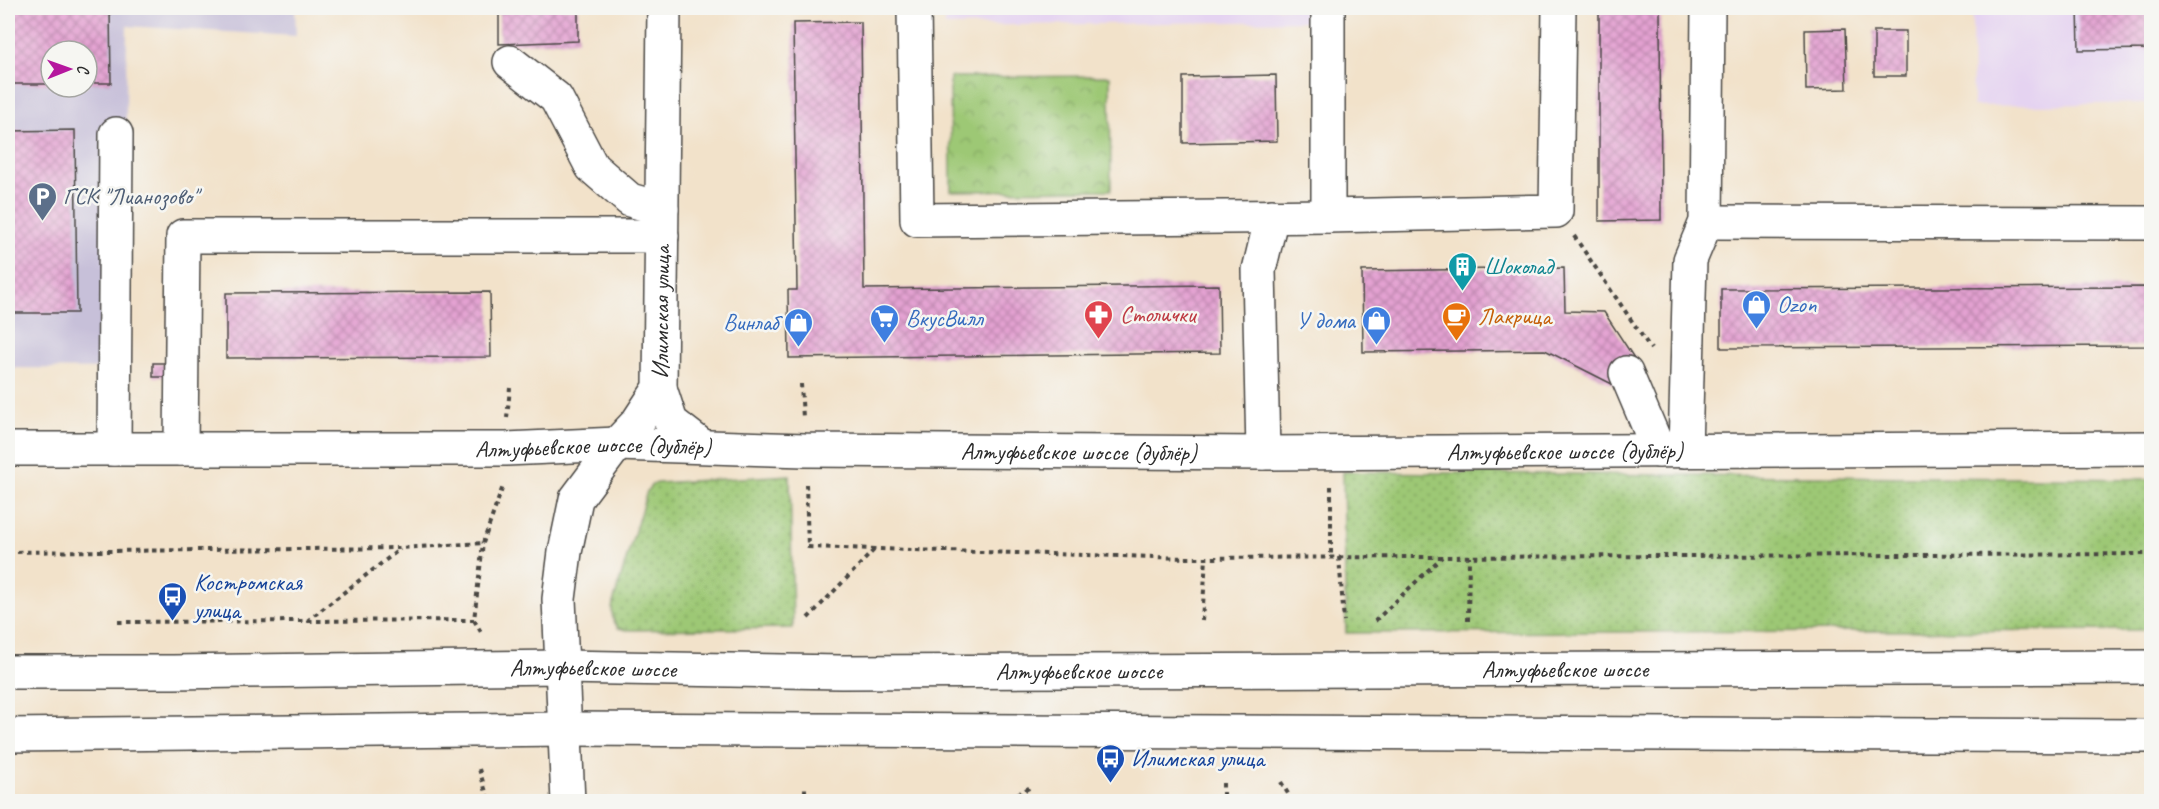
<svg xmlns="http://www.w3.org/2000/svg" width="2159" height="809" font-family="Caveat,sans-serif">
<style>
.built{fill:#e5d3f1}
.industrial{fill:#c7c0d9;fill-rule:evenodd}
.grass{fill:url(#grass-dots);stroke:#647a50;stroke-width:1.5}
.park{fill:url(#park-crowns);stroke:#647a50;stroke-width:1.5}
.building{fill:url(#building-cross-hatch)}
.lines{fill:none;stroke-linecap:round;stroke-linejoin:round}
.minor-casing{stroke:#494643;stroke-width:36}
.major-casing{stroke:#494643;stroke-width:36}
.path{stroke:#494643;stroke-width:4;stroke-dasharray:4.5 4.5;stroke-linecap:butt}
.minor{stroke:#fff;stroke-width:33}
.major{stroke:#fff;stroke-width:33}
.labels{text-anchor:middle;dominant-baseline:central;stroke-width:5;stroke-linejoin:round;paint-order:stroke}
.service-label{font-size:24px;fill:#4e5e75;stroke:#f6f6f2;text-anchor:start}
.culture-label{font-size:24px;fill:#0d838f;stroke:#f6f6f2;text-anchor:start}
.shop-label{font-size:24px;fill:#366cbe;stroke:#f6f6f2;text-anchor:start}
.street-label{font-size:24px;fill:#2b2b2b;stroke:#f6f6f2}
.health-label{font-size:24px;fill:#be3a42;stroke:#f6f6f2;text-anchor:start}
.food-label{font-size:24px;fill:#c56008;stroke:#f6f6f2;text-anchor:start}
.transit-label{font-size:24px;fill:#164399;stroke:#f6f6f2;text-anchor:start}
</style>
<defs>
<pattern id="grass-dots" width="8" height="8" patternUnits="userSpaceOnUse" patternTransform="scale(1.5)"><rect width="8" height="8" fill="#9dc875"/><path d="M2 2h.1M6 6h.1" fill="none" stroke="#80a360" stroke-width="1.8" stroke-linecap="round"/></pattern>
<pattern id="park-crowns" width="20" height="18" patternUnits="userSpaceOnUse" patternTransform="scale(1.5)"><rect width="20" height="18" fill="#9dc875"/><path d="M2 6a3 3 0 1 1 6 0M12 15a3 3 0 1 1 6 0" fill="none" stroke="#80a360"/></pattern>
<pattern id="building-cross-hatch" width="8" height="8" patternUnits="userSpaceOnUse" patternTransform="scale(1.5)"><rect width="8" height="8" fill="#e4a2d2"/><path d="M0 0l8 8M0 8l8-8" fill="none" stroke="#b984ab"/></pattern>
</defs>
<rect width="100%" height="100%" fill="#f6f6f2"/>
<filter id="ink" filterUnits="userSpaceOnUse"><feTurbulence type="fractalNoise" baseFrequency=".0167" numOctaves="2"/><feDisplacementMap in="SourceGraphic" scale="12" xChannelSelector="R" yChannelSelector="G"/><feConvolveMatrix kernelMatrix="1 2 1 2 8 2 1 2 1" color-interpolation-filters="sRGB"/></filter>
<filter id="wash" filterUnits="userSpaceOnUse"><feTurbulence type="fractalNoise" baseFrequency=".008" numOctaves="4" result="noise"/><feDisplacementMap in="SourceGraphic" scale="24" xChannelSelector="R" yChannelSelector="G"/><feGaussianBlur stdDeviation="1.35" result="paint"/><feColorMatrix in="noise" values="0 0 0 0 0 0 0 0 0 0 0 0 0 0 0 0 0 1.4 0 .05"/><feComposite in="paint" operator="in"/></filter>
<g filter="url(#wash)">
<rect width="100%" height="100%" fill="#f2e2ca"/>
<!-- built -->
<g class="built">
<polygon points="945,8 1313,8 1313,21 945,26"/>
<polygon points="1972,8 2151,8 2151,103 1973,106"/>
</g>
<!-- industrial -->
<path class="industrial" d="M8 8H295L296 36 127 26 123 369 8 368ZM51 51H87V87H51Z"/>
<!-- grass -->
<g class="grass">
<polygon points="1343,472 2151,479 2151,630 1346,633"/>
<path d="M790 475 793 628 627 630 618 628C612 619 611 613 613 603L647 491 651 485 658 483Z"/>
</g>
<!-- park -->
<polygon class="park" points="1110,76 1111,190 951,191 950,77"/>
<g id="blocks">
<!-- building -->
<g class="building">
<polygon points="8,8 110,8 111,83 87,83 87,51 51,51 51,84 8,84"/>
<polygon points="499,8 578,8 578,41 499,44"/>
<polygon points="1599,8 1660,8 1661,220 1599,221"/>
<polygon points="2078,8 2152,8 2152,49 2079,50"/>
<polygon points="861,22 864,289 1219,285 1220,353 789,358 788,290 797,290 793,23"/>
<polygon points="1845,29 1847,89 1806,90 1805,30"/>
<rect x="1874" y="31" width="32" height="45"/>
<polygon points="1276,75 1277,141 1183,143 1183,77"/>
<polygon points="75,130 77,313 8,313 8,131"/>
<polygon points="1564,268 1565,311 1604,312 1638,364 1612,384 1545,350 1363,352 1362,271"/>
<polygon points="2152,287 2152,346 1721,348 1721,289"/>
<polygon points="490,292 491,357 226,358 226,293"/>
<rect x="153" y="363" width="17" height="14"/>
</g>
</g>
</g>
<g filter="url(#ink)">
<use href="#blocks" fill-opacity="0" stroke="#494643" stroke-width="1.5"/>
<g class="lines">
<defs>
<g id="minor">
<polyline points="914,8 917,220 1328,216 1556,211 1559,8"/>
<polyline points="1328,8 1328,216"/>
<polyline points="510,62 556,98 592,167 630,200 662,209"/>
<polyline points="1706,222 2152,223"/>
<polyline points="1626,373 1659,451"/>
<polyline points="660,388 671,422 702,446"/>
<path id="s1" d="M8 449H506L617 444 805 450 1263 453 2152 448"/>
<polyline points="114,449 116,134"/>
<polyline points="181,449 183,236 662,236"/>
<polyline points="1685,451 1690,260 1706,222 1708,8"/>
<polyline points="1263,453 1259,270 1272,216"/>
<path id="s2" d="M568 802 559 599 565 552 576 499 617 444 637 423 660 388 664 8"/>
</g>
<g id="major">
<path id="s3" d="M8 672H173L562 667 841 672 2152 667"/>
<polyline points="8,735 566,729 2152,736"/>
</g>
</defs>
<!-- minor casing -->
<use href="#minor" class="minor-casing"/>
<!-- major casing -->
<use href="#major" class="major-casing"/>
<!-- path -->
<g class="path">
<polyline points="1574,236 1651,349"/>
<polyline points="801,384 803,418"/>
<polyline points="507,418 510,388"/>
<polyline points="806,484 808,547 1189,558 2152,554"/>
<polyline points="1331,486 1331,557"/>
<polyline points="8,552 401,548 483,543"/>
<polyline points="1339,557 1344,621"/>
<polyline points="808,618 874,550"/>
<polyline points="474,620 481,632"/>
<polyline points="308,621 474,620 483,543 503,486"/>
<polyline points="1202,621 1206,558"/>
<polyline points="1375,621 1442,557"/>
<polyline points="1468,621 1469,557"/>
<polyline points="118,622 307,621 400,549"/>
<polyline points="479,769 489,802"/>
<polyline points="1281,782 1293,802"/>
<polyline points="1223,783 1223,802"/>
<polyline points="805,802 805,784"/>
<polyline points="1001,802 1033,786"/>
</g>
<!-- minor -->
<use href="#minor" class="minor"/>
<!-- major -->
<use href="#major" class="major"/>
</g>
</g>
<!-- icons -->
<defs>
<symbol id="parking-pin" viewBox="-11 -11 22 30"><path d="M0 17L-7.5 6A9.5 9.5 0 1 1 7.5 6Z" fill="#5c6f8a" stroke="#f6f6f2"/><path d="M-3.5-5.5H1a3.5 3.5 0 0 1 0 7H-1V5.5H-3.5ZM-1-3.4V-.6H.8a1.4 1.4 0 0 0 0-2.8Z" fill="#fff"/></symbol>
<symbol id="building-pin" viewBox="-11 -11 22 30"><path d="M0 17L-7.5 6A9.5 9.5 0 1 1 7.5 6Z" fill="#0f9aa8" stroke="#f6f6f2"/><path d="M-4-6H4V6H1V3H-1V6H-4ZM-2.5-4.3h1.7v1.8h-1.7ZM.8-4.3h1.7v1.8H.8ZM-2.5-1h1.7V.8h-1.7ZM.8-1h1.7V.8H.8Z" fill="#fff"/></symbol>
<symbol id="shop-pin" viewBox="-11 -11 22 30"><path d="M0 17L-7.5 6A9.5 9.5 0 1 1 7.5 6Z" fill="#3f7fe0" stroke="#f6f6f2"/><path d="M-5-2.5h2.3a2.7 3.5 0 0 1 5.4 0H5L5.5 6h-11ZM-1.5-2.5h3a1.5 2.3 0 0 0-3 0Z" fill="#fff"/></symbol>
<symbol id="pharmacy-pin" viewBox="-11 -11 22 30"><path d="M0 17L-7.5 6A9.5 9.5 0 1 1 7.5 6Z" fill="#e0444e" stroke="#f6f6f2"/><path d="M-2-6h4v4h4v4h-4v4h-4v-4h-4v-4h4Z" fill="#fff"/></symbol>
<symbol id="cafe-pin" viewBox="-11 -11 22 30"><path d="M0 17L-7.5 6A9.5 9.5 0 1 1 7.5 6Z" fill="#e8710a" stroke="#f6f6f2"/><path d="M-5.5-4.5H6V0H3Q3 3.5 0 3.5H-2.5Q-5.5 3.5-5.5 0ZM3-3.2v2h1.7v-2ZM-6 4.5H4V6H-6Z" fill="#fff"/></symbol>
<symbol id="supermarket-pin" viewBox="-11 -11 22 30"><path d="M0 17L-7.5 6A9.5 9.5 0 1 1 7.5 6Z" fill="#3f7fe0" stroke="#f6f6f2"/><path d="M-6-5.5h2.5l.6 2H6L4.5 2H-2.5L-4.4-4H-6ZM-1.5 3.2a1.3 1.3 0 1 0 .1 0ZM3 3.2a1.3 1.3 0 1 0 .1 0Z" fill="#fff"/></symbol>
<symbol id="bus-pin" viewBox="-11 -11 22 30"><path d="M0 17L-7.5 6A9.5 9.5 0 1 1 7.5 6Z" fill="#1a4fb4" stroke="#f6f6f2"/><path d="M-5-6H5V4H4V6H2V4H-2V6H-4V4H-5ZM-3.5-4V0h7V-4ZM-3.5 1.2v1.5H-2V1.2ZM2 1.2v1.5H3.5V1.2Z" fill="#fff"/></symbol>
</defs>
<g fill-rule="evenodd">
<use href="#parking-pin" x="26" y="180" width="33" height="45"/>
<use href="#building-pin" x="1446" y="250" width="33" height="45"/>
<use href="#shop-pin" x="1740" y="288" width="33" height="45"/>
<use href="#pharmacy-pin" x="1082" y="298" width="33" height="45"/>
<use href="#cafe-pin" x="1440" y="300" width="33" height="45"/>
<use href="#supermarket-pin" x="868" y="302" width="33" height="45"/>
<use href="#shop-pin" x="1360" y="304" width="33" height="45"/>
<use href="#shop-pin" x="782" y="306" width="33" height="45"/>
<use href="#bus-pin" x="156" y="580" width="33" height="45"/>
<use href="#bus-pin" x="1094" y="742" width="33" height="45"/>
</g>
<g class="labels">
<!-- service labels -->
<g class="service-label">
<text x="63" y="196">ГСК "Лианозово"</text>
</g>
<!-- culture labels -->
<g class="culture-label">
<text x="1484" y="266">Шоколад</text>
</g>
<!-- shop labels -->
<g class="shop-label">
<text x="1777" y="304">Ozon</text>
<text x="906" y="318">ВкусВилл</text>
<text x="1355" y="320" text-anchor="end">У дома</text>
<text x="778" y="322" text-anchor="end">Винлаб</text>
</g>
<!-- street labels -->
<g class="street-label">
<text stroke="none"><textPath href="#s2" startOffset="520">Илимская улица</textPath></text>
<text stroke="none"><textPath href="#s1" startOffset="585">Алтуфьевское шоссе (дублёр)</textPath></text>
<text stroke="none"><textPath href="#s1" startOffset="1071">Алтуфьевское шоссе (дублёр)</textPath></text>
<text stroke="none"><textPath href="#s1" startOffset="1557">Алтуфьевское шоссе (дублёр)</textPath></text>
<text stroke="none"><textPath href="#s3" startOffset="585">Алтуфьевское шоссе</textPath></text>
<text stroke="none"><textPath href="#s3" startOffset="1557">Алтуфьевское шоссе</textPath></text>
<text stroke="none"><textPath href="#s3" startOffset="1071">Алтуфьевское шоссе</textPath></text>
</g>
<!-- health labels -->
<g class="health-label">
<text x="1120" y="314">Столички</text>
</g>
<!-- food labels -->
<g class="food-label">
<text x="1478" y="316">Лакрица</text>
</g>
<!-- transit labels -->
<g class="transit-label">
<text x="194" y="582">Костромская<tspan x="194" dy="28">улица</tspan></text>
<text x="1131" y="758">Илимская улица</text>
</g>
</g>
<!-- margin -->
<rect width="2159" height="809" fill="none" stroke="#f6f6f2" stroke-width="30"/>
<!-- north arrow -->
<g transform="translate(69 69) rotate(89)"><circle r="28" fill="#f6f6f2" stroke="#a5a5a2" stroke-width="1.5"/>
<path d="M0-4.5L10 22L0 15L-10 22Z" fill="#b5179e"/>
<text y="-9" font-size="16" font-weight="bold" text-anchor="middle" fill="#2b2b2b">С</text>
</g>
</svg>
